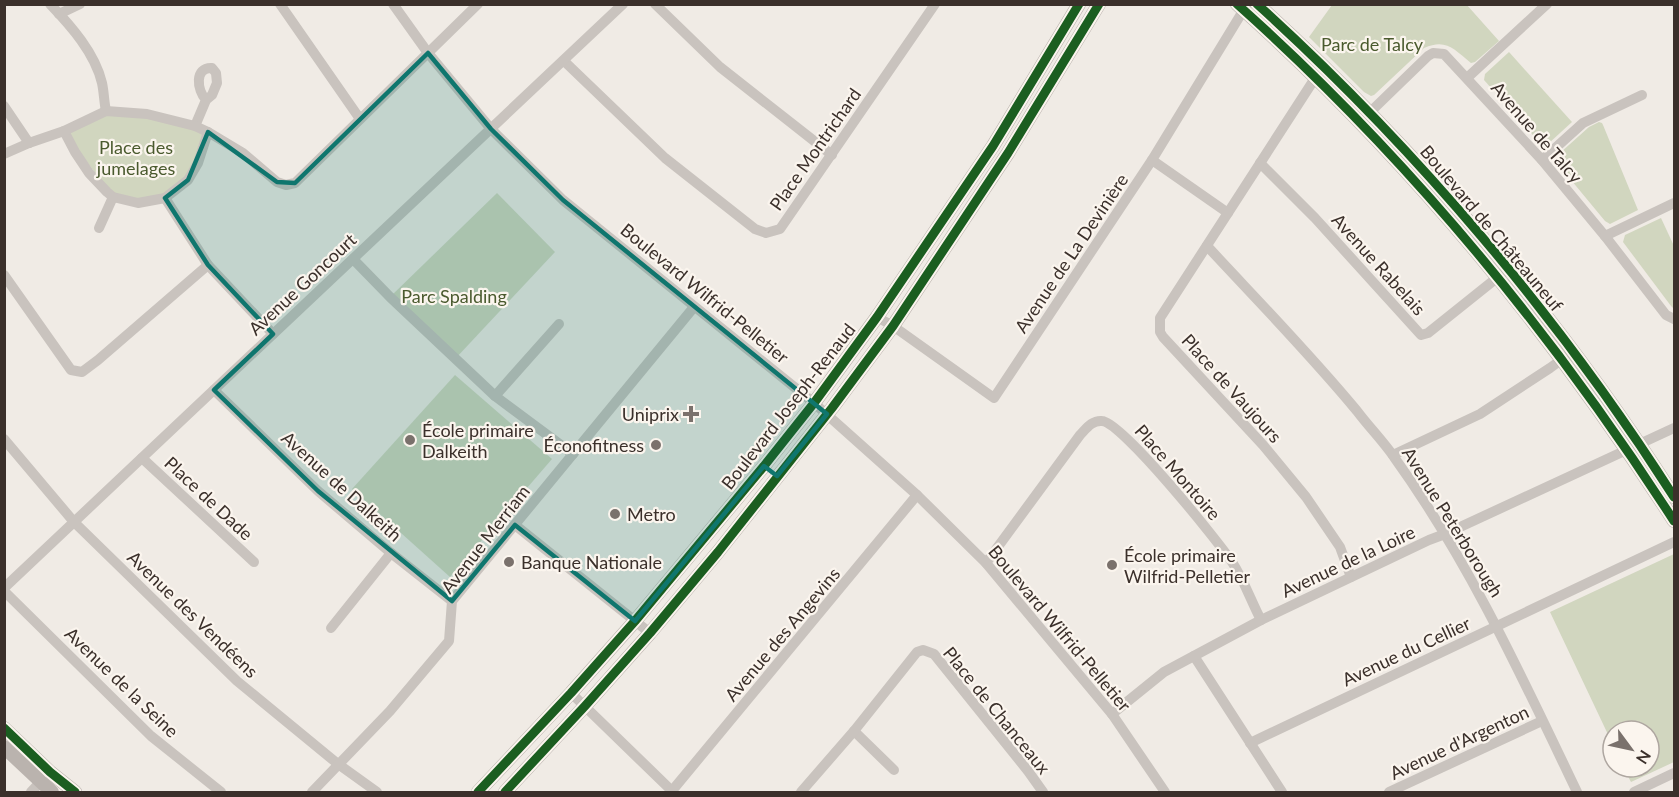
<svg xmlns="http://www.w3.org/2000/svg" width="1679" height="797" font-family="Lato,sans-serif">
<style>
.green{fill:#d1d6bf}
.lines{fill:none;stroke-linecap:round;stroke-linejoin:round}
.street{stroke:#c9c3be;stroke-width:10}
.secondary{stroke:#bab3ae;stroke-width:14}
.cycleway-casing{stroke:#fbf5ee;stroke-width:13}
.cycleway{stroke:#1b5e20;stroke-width:9}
.marked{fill:#0f766e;fill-opacity:0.2;stroke:#0f766e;stroke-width:4.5;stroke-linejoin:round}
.poi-dot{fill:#7a716c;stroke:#fbf5ee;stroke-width:2}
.labels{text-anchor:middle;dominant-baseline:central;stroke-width:4.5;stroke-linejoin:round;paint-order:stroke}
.park-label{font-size:18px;fill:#4a5a2e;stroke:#fbf5ee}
.street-label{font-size:18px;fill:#3b302b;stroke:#fbf5ee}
.poi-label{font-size:18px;fill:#3b302b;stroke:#fbf5ee;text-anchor:start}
</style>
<rect width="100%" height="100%" fill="#f0ebe5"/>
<!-- green -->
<g class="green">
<path d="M1466 4 1499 41 1475 62 1471 63C1454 49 1446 38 1424 48L1374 95 1371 96 1364 92 1309 37 1332 5Z"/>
<polygon points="1509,52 1572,122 1548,144 1543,145 1539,142 1484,80 1485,74"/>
<polygon points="106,111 147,114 208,132 198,163 172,193 138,203 113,197 64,131"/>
<polygon points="1599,122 1602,123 1603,125 1638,210 1610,224 1605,221 1557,163 1558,159 1561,154 1560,153 1589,127"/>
<polygon points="497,193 555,252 455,359 390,297"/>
<polygon points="1661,218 1674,246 1674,309 1671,306 1623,242 1625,235"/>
<polygon points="455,375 552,459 450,577 352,489"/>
<polygon points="1674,554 1674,762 1631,782 1623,767 1649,767 1649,731 1613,731 1613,745 1550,612"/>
</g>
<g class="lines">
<!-- street -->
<g class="street">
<path d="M50 4C71 26 95 53 102 83 104 92 104 102 106 111"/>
<polyline points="280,4 360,119"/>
<polyline points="393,4 428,53 491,129 563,200 814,403 917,495 986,563 1112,714 1165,792"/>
<polyline points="655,4 720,67 832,155"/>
<polyline points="59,14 80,4"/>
<polyline points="564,61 665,158 755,229 766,233 780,229 935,4"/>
<polyline points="1319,72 1160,318 1160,332 1163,337 1263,445 1306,497 1340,547 1351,577"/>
<polyline points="1467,78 1547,4"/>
<polyline points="4,106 29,143"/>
<polyline points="1364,118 1428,56 1433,53 1444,54 1542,160 1605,236 1666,315 1674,319"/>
<path d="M195 126 206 100 212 95 217 83 216 73 212 68C194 67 197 90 206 100"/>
<polyline points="64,131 75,152 89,173 107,192 113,197 138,203 165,198 188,180 198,163 208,132"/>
<polyline points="4,154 29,143 64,131 106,111 147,114 195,126 208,132 243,153 277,182 286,185 295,183 478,4"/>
<polyline points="1152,160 1228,213"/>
<polyline points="1542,160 1583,123 1642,95"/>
<polyline points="1260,163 1315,218 1421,335 1428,333 1503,273"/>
<polyline points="165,198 208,265 273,334"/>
<polyline points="99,228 113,197"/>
<polyline points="1605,236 1674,203"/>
<path d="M1207 246C1258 301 1310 354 1357 411 1369 427 1383 441 1394 457 1469 561 1522 677 1577 792"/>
<polyline points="353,259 390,297 495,396 573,454"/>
<polyline points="4,275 71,370 82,372 98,360 208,265"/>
<polyline points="877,317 893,326 994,398 1152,160 1246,6"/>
<polyline points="214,390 318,491 391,553 452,601"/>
<polyline points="495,396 559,324"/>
<polyline points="4,439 74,522 237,681 338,764 377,792"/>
<polyline points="1393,455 1480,414 1550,368 1572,352"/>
<polyline points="142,458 254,562"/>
<polyline points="515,525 650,633"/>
<path d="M986 563 1080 435C1086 429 1092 420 1102 421 1122 422 1217 540 1232 562 1244 580 1251 601 1261 620"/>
<polyline points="4,588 623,4"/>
<polyline points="4,591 151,736 221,792"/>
<polyline points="331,628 391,553"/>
<polyline points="1194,656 1282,792"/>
<polyline points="571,693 672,791"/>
<polyline points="1112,714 1164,672 1261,620 1429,540 1445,534 1674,428"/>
<polyline points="854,731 894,770"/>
<polyline points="1250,743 1674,542"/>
<polyline points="31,792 45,777"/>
<polyline points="312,792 390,711 449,641 452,601 694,307"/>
<polyline points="671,792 917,495"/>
<polyline points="801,792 854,731 917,652 923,650 934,654 1028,771 1043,792"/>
<polyline points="1389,792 1542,721"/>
<polyline points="1634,792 1674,773"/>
</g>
<!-- secondary -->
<g class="secondary">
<path d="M1237 4C1406 155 1552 332 1674 521"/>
<path d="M1257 4C1415 147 1560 318 1674 497"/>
<polyline points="4,728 50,772 75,792"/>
<polyline points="4,747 52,792"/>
<polyline points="478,792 571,693 635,621 764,466 814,403 877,317 993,146 1079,4"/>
<polyline points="505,792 585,706 650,633 718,552 832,408 893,326 1008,153 1099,4"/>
</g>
<defs>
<g id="cycleway">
<path d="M1237 4C1406 155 1552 332 1674 521"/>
<path d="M1257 4C1415 147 1560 318 1674 497"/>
<polyline points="4,728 50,772 75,792"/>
<polyline points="478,792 571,693 635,621 764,466 814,403 877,317 993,146 1079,4"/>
<polyline points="505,792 585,706 650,633 718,552 832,408 893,326 1008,153 1099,4"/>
</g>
</defs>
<!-- cycleway casing -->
<use href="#cycleway" class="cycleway-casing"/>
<!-- cycleway -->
<use href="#cycleway" class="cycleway"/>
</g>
<!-- marked area -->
<path class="marked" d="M428 53 491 129 563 200 827 414 777 476 764 466 635 621 515 525 452 601 318 491 214 390 273 334 208 265 165 198 188 180 208 132 277 182 295 183Z"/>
<!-- markers -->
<g class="poi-dot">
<path d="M688 405h6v6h6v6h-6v6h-6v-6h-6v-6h6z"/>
<circle cx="410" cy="440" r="6"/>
<circle cx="656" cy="445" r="6"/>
<circle cx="615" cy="514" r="6"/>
<circle cx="509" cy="562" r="6"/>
<circle cx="1112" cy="565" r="6"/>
</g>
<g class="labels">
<!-- park labels -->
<g class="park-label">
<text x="1372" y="44">Parc de Talcy</text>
<text x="136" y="147">Place des<tspan x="136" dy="21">jumelages</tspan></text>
<text x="454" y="296">Parc Spalding</text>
</g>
<!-- street labels -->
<g class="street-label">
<text transform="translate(1537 132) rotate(49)">Avenue de Talcy</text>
<text transform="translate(815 149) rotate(-55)">Place Montrichard</text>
<text transform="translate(1492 228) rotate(50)">Boulevard de Châteauneuf</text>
<text transform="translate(1071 253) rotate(-56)">Avenue de La Devinière</text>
<text transform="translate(1379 264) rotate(48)">Avenue Rabelais</text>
<text transform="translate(302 284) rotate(-43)">Avenue Goncourt</text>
<text transform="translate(705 293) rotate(39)">Boulevard Wilfrid-Pelletier</text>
<text transform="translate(1232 388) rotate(48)">Place de Vaujours</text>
<text transform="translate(788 406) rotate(-52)">Boulevard Joseph-Renaud</text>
<text transform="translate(1178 472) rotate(49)">Place Montoire</text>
<text transform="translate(342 486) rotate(42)">Avenue de Dalkeith</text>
<text transform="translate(209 498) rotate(43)">Place de Dade</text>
<text transform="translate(1453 522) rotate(58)">Avenue Peterborough</text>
<text transform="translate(485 539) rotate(-52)">Avenue Merriam</text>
<text transform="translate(1348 561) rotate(-25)">Avenue de la Loire</text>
<text transform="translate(193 614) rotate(44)">Avenue des Vendéens</text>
<text transform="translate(1060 628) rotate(50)">Boulevard Wilfrid-Pelletier</text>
<text transform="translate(782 634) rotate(-50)">Avenue des Angevins</text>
<text transform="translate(1406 651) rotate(-25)">Avenue du Cellier</text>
<text transform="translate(122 682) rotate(44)">Avenue de la Seine</text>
<text transform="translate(997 710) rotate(51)">Place de Chanceaux</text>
<text transform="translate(1459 742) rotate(-25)">Avenue d'Argenton</text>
</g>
<!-- poi labels -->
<g class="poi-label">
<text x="679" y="414" text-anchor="end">Uniprix</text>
<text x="422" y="430">École primaire<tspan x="422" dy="21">Dalkeith</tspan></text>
<text x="644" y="445" text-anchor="end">Éconofitness</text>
<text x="627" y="514">Metro</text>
<text x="1124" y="555">École primaire<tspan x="1124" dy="21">Wilfrid-Pelletier</tspan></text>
<text x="521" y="562">Banque Nationale</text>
</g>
</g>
<!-- border -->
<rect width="1679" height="797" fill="none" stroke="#3b302b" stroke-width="12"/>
<!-- north arrow -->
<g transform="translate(1631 749) rotate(123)"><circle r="28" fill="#fbf5ee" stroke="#aea6a0" stroke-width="1.5"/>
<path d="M0-4.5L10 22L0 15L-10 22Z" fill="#7a716c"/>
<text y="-9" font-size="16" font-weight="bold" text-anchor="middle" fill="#3b302b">N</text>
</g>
</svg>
